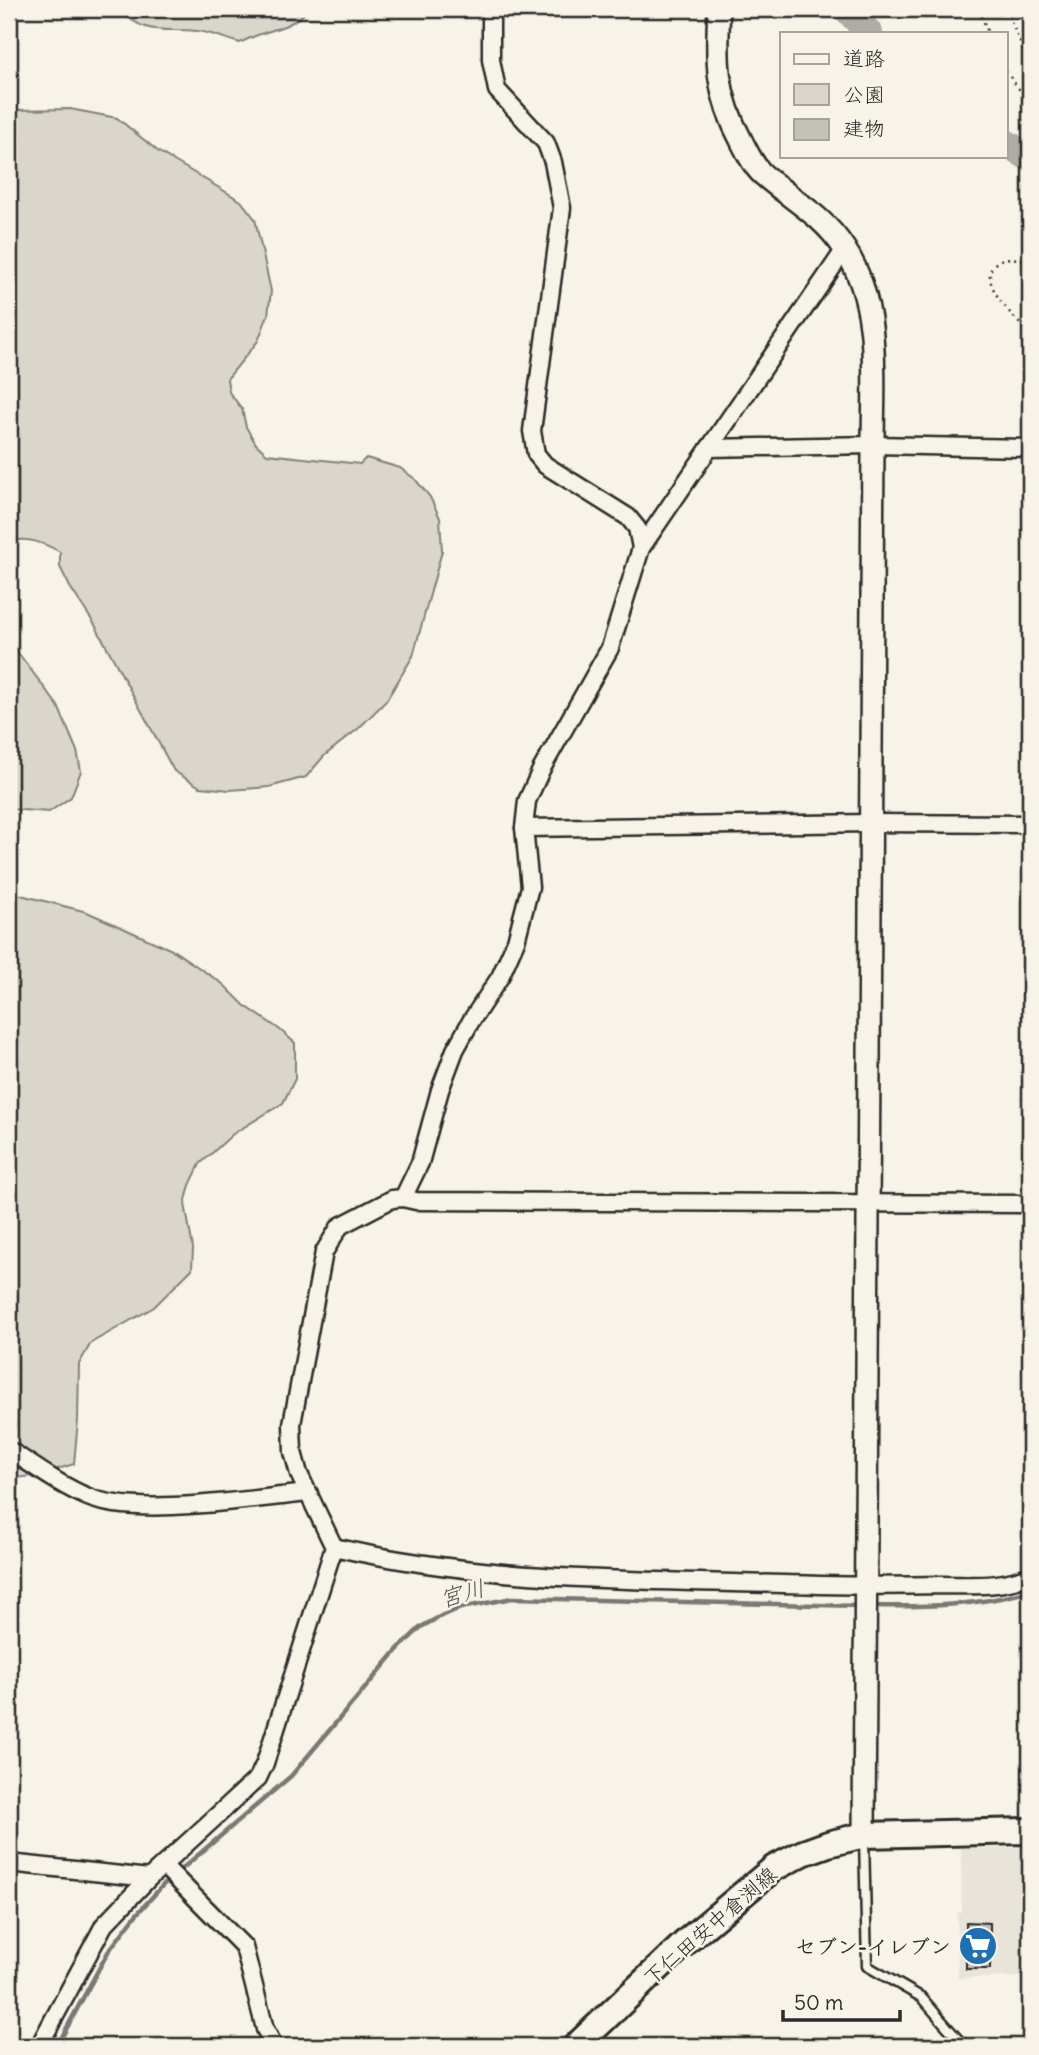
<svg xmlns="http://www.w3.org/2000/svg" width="1039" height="2055" font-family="Delius,'Klee One',sans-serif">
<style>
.built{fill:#e8e4da}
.green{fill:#dad6cc;stroke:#82807c;stroke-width:2}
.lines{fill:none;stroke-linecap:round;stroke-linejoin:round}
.stream{stroke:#7a7874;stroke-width:4.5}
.river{stroke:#afaca4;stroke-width:28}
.building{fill:#c4c1b9;stroke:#2b2b2b;stroke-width:2}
.lane-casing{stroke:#2b2b2b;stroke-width:13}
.street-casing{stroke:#2b2b2b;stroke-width:21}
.secondary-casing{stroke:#2b2b2b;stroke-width:26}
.primary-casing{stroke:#2b2b2b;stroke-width:30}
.path{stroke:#2b2b2b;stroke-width:2.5;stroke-dasharray:2 5;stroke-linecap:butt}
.lane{stroke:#f7f3e8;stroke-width:8}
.street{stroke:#f7f3e8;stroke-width:16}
.secondary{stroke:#f7f3e8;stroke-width:21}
.primary{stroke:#f7f3e8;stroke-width:24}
.labels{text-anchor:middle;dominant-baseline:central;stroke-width:5;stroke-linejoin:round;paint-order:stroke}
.street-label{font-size:21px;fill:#2b2b2b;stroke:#f7f3e8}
.poi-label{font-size:21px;font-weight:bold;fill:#2b2b2b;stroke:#f7f3e8;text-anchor:end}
.water-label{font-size:23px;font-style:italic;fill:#53524f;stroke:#f7f3e8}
</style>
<rect width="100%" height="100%" fill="#f7f3e8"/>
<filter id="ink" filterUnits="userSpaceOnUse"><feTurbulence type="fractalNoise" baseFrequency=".0143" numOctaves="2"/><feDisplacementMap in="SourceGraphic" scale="14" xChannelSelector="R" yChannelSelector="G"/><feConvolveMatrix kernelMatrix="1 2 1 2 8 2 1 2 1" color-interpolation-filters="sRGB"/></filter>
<g filter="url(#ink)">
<!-- built -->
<polygon class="built" points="961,1848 1022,1848 1030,1855 1030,1977 958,1978 957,1913 962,1912"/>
<!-- green -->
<g class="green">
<path d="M117 9H309C287 32 266 28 240 43 226 39 210 32 196 31 159 28 148 36 117 9Z"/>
<path d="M70 109 117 118 159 152 241 201 255 219 271 291 268 315 258 341 227 379 229 392 242 409 246 427 256 444 267 454 360 464 366 458 400 468 415 479 430 497 440 518 442 551 413 656 386 701 359 728 324 756 306 777 269 787 230 790 200 787 174 771 95 625 70 587 60 567V552C44 543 27 536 9 542V113L15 110Z"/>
<polygon points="9,633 16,650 58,706 77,751 81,771 71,797 49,812 9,809"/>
<polygon points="9,892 87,912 174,951 223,984 244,1005 279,1029 295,1043 295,1079 283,1103 233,1134 200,1164 190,1185 185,1204 193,1248 192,1269 154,1307 91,1343 79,1364 78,1420 74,1464 39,1475 9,1479"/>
</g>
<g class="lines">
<!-- stream -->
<g class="stream">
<path d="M871 1606C925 1607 978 1606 1030 1591"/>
<polyline points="57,2046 108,1952 136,1915 164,1884 291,1776 398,1649 421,1627 443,1615 461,1608 512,1598 859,1606"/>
</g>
<!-- river -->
<g class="river">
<polyline points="847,9 869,33"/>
<polyline points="1006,143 1030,158"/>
</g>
</g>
<!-- building -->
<polygon class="building" points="966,1922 990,1923 990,1969 966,1969"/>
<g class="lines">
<defs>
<polyline id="lane" points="864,1838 867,1966 921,1997 964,2046"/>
<g id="street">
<polyline points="491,9 491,60 497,90 546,143 553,162 562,208 532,431 536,454 545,465 628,517 637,528 641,548"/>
<polyline points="709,448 873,445 1030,448"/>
<polyline points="524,828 871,823 1030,824"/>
<polyline points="403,1198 420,1163 440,1090 455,1050 471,1021 500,977 516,941 530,887 524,828 527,801 541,770 610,648 641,548 845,249"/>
<path d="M9 1450C34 1466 61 1486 88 1497 137 1518 254 1498 309 1493"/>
<path d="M334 1547C493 1584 658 1580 820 1585 860 1586 901 1586 942 1585 971 1585 1003 1588 1030 1575"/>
<polyline points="9,1863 149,1878"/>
<polyline points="163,1865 244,1947 265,2029 274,2046"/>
<polyline points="39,2046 104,1925 149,1878 258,1778 265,1763 334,1547 299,1474 293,1452 292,1424 324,1252 340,1226 392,1199 403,1198 416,1201 1030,1204"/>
</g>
<path id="secondary" d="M719 9C716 62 716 94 742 142 748 154 755 169 766 177 793 200 824 217 844 248 882 305 873 381 873 445L864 1835"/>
<polyline id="primary" points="576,2046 688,1940 774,1868 803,1853 828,1844 864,1835 1030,1831"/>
</defs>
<!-- lane casing -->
<use href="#lane" class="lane-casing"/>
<!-- street casing -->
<use href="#street" class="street-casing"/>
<!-- secondary casing -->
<use href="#secondary" class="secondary-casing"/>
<!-- primary casing -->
<use href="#primary" class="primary-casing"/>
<!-- path -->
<g class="path">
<polyline points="979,9 988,33"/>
<polyline points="1006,9 1023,50 1030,61"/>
<polyline points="1006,71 1018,88 1030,99"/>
<path d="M1030 261C1023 260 1010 257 1003 259 966 274 1018 321 1030 334"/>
</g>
<!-- lane -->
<use href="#lane" class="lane"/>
<!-- street -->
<use href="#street" class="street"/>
<!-- secondary -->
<use href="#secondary" class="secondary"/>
<!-- primary -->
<use href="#primary" class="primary"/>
</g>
</g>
<!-- icons -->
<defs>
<symbol id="supermarket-disc" viewBox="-11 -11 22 22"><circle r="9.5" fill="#1f6fb2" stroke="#f7f3e8"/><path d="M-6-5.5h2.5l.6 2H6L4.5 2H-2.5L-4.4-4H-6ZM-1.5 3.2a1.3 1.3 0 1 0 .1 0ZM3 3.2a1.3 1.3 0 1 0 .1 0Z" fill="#fff"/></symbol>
</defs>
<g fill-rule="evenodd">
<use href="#supermarket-disc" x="956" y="1924" width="44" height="44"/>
</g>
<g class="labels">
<!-- street labels -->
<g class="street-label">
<text transform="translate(710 1926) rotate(-41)">下仁田安中倉渕線</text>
</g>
<!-- poi labels -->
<g class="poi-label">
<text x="951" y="1946">セブン-イレブン</text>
</g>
<!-- water labels -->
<g class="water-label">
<text transform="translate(462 1593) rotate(-16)">宮川</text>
</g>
</g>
<!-- margin -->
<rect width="1039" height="2055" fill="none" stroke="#f7f3e8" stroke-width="35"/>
<rect x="18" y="18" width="1004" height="2020" fill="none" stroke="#2b2b2b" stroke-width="2.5" filter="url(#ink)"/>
<!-- legend -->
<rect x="780" y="32" width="228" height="126" fill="#f7f3e8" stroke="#a5a39c" stroke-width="2"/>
<rect x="794" y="54" width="35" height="10" fill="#f7f3e8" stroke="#a5a39c" stroke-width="2"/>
<text x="843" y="66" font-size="21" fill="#2b2b2b">道路</text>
<rect x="794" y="84" width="35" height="21" fill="#dad6cc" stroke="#a5a39c" stroke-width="2"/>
<text x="843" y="102" font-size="21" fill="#2b2b2b">公園</text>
<rect x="794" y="119" width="35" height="21" fill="#c4c1b9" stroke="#a5a39c" stroke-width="2"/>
<text x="843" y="136" font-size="21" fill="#2b2b2b">建物</text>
<!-- scale -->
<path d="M783 2010v10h117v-10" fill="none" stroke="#2b2b2b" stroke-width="3.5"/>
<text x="794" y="2010" font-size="21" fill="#2b2b2b" stroke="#f7f3e8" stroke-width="5" paint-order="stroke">50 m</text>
</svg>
